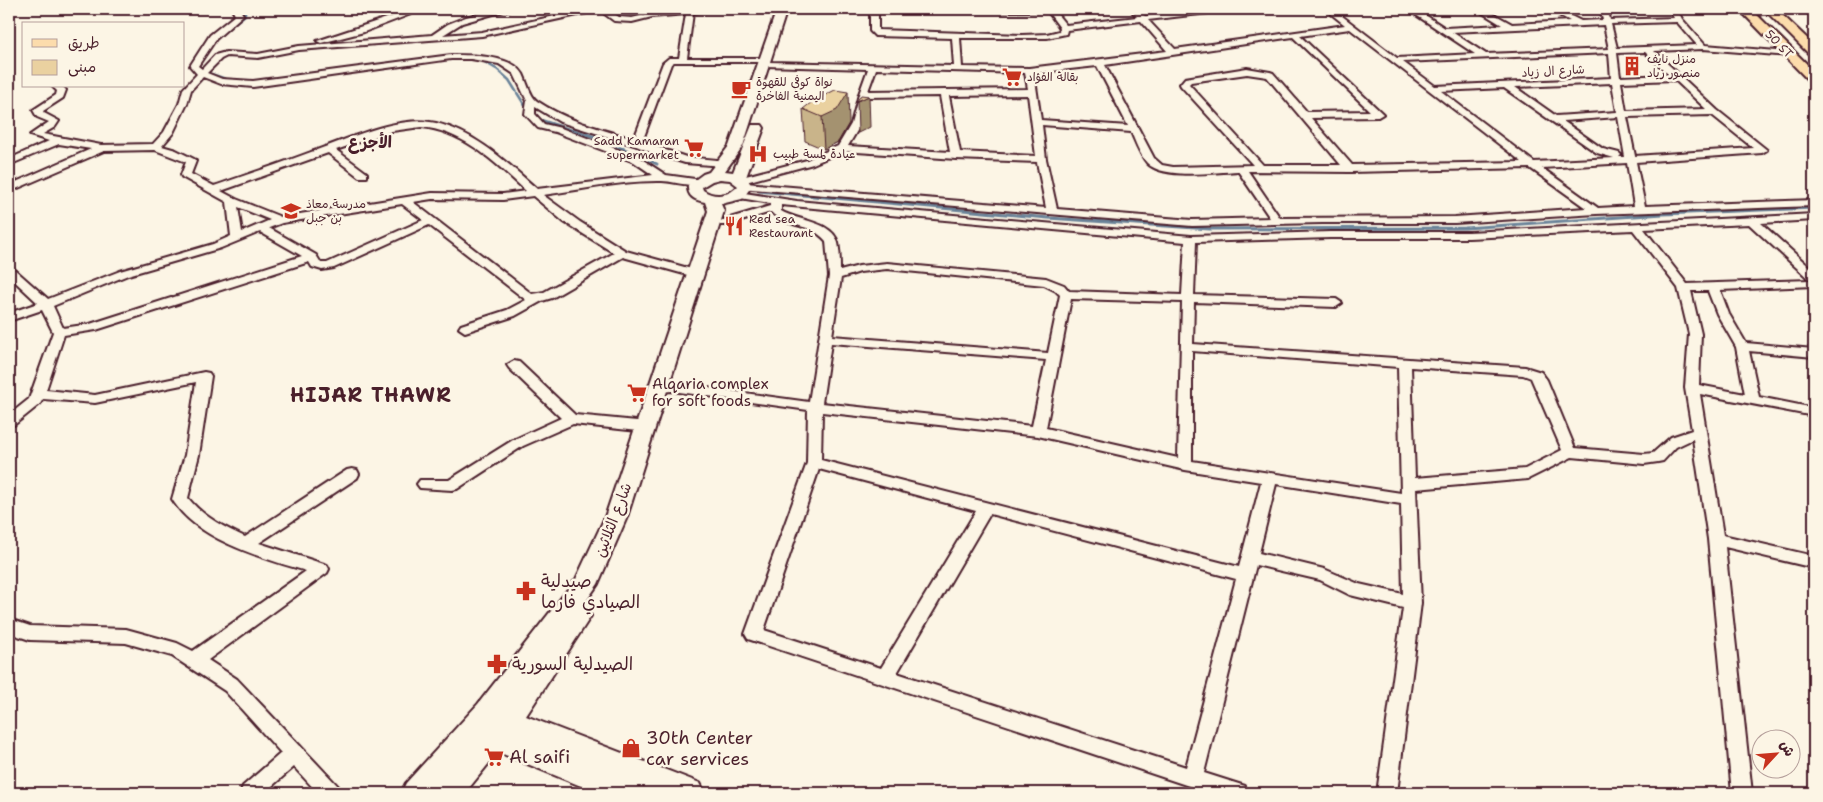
<svg xmlns="http://www.w3.org/2000/svg" width="1823" height="802" font-family="'Shantell Sans','Playpen Sans Arabic',sans-serif">
<style>
.lines{fill:none;stroke-linecap:round;stroke-linejoin:round}
.stream-far1{stroke:#6b8399;stroke-width:2.5}
.stream{stroke:#6b8399;stroke-width:3}
.street-casing{stroke:#4a1f2b;stroke-width:4}
.secondary-casing{stroke:#4a1f2b;stroke-width:4}
.primary-casing{stroke:#4a1f2b;stroke-width:4}
.street{fill:#fcf5e5;fill-rule:evenodd}
.secondary{fill:#fcf5e5;fill-rule:evenodd}
.primary{fill:#fcdcac;fill-rule:evenodd}
.wall{fill:#c9b48a;stroke:#4a1f2b}
.shaded-wall{fill:#a49270;stroke:#4a1f2b}
.building{fill:#ead1a0;stroke:#4a1f2b}
.labels{text-anchor:middle;dominant-baseline:central;stroke-width:5;stroke-linejoin:round;paint-order:stroke}
.far-street-label{font-size:12px;fill:#4a1f2b;stroke:#fcf5e5}
.far-poi-label{font-size:12px;fill:#4a1f2b;stroke:#fcf5e5;text-anchor:start}
.poi-label{font-size:15px;fill:#4a1f2b;stroke:#fcf5e5;text-anchor:start}
.street-label{font-size:15px;fill:#4a1f2b;stroke:#fcf5e5}
.far-district-label{font-size:16px;font-weight:bold;fill:#4a1f2b;stroke:#fcf5e5}
.near-poi-label{font-size:18px;fill:#4a1f2b;stroke:#fcf5e5;text-anchor:start}
.district-label{font-size:20px;font-weight:bold;letter-spacing:1px;fill:#4a1f2b;stroke:#fcf5e5}
</style>
<rect width="100%" height="100%" fill="#fcf5e5"/>
<filter id="ink" filterUnits="userSpaceOnUse"><feTurbulence type="fractalNoise" baseFrequency=".02" numOctaves="2"/><feDisplacementMap in="SourceGraphic" scale="10" xChannelSelector="R" yChannelSelector="G"/><feConvolveMatrix kernelMatrix="1 2 1 2 8 2 1 2 1" color-interpolation-filters="sRGB"/></filter>
<g filter="url(#ink)">
<g class="lines">
<!-- stream-far1 -->
<g class="stream-far1">
<polyline points="226,30 245,15 245,9"/>
<polyline points="481,60 498,70 509,80 529,112"/>
<polyline points="199,62 198,65 208,73 229,80"/>
<polyline points="538,119 578,132"/>
</g>
<!-- stream -->
<g class="stream">
<polyline points="574,130 607,141 657,164"/>
<polyline points="759,191 1048,218 1210,229 1465,228 1663,214 1814,208"/>
</g>
<defs>
<g id="street">
<path d="M232 9H240L243 15 216 39 198 66 202 69 215 55 226 52 258 54 299 46 432 35 448 24 466 17 498 9H511L462 23 443 35 482 32 587 9H607L619 17 632 18 652 13 711 9 707 11 693 13 687 58H769V62L954 66 952 38 875 36 870 31V9H1053L1066 25 1137 17 1130 9H1138L1145 16 1209 9H1230L1226 11 1148 20 1175 49 1345 25 1325 9H1333L1397 58 1475 54 1407 9H1416L1445 28 1502 25 1476 9H1485L1512 24 1570 21 1548 9H1557L1581 21 1603 20 1600 9H1608L1610 20 1674 18 1669 9H1677L1682 19 1705 45 1789 52 1793 54 1789 56 1703 49 1654 51 1717 110 1767 150 1762 153 1636 162 1645 206 1814 200V206L1596 214 1455 223H1322L1192 226 741 188 740 186 741 184 745 183 1046 208 1037 162 956 159 843 151 813 164 742 183 738 182V178L807 160 838 146 851 124 859 94 868 69 765 66H762V62H674L671 64 642 142 686 157 727 161 728 163 723 166 685 163 655 154 634 145 560 122 535 107V114L544 124 561 128 640 158 666 175 702 180 703 182C695 189 673 181 662 181 623 180 582 190 543 195L580 222 626 251 699 271 701 273 699 275 695 277 623 257 552 298 542 301 515 316 465 332 459 328 461 325 507 310 526 300 429 225 334 268 322 270 312 267 309 262 96 330 64 335 46 390 95 395 204 372 209 373 211 376 199 455 188 498C203 517 224 527 245 537L347 470 352 469 357 470 359 474 357 478 259 543 327 565 329 569 327 573 208 660 237 679 338 786 341 793H318L294 767 264 793H240L243 786 281 753 225 691 172 656 126 643 30 640 9 633V619L30 626 126 629 177 643 193 651 306 571C263 558 196 540 172 499L185 455 196 382 95 403 43 399 40 404 14 425 9 427V415L29 399 53 332 42 310 9 321V313L38 303 9 276V267L13 268 48 299 120 271 213 244 231 236 227 202 182 177 181 175 186 162 155 150 104 151 9 192V185L91 149 59 144 9 165V159L49 141 30 135 49 122 37 117 33 110 56 95 57 91 52 86H62L66 90 63 98 43 111 44 113 59 121 55 127 43 134 101 145 153 144 164 132 179 104 183 89 197 74 190 66 210 35 235 15ZM1046 9 1060 28 1059 31 1047 34 1022 35 878 30V12L1042 11ZM596 11 602 12 614 21 632 22 652 17 686 14 679 58H669L663 63 634 139C600 129 567 121 537 101 530 96 527 82 523 74 512 55 470 55 451 55L253 81 222 79 207 73 221 59 227 56 258 58 299 50 482 36ZM1141 21 1167 51 1029 68 962 67 960 38H1047L1066 34 1067 30ZM1677 22 1697 45 1617 48 1611 24ZM1604 25 1609 49 1486 54 1452 32ZM1350 29 1522 162 1352 165 1311 118 1378 117 1383 114 1300 36ZM1293 37 1370 111 1307 112 1273 73 1270 72 1247 68 1185 78 1180 84 1181 86 1253 165 1173 167 1162 165 1154 158 1105 65ZM1645 52 1669 75 1620 77 1617 53ZM1609 53 1611 78 1435 86 1403 62ZM451 59H471L499 64 514 74 527 101 525 114 538 128 555 132 634 162 653 175 537 189C507 163 477 133 436 123 399 114 346 140 311 152 279 164 246 175 214 186L191 174 196 161 194 159 176 150 162 146 173 133 187 104 191 90 203 77 221 84 253 87ZM1097 66 1128 126 1041 120 1034 73ZM876 69 1025 73 1028 89 868 91ZM1247 74 1267 77 1341 165H1263L1189 84 1191 82ZM1675 80 1706 109 1626 111 1621 82ZM1612 83 1617 112 1556 116 1515 87ZM1504 88 1597 153 1614 158 1534 162 1441 91ZM1028 95 1036 156 960 152 949 96ZM940 96 950 152 848 146 861 124 867 97ZM1712 115 1753 148 1635 156 1627 117ZM1618 117 1625 157H1619L1621 155 1619 153 1603 149 1563 121ZM1042 125 1131 132C1135 141 1140 155 1147 163 1164 180 1215 172 1238 171L1270 218 1192 220 1057 209 1046 159ZM421 127C464 131 496 163 526 191L503 194 432 193 281 217 236 199 221 191 328 153 359 177H367V173L336 150 392 131ZM1627 163 1634 206 1598 208 1542 168ZM1530 168 1586 208 1455 217 1280 218 1248 171 1350 172ZM533 196 564 222 614 253 544 292 532 294 413 202 432 199 503 200ZM402 204 423 220 327 263H321L316 255 269 228 282 223ZM238 207 270 220 242 232ZM260 232 302 256 90 324 63 328 53 306 128 275 221 248Z"/>
<polygon points="414,9 424,9 364,32 321,43 317,41"/>
<path d="M738 192 797 201 1191 236 1330 232H1469L1814 214V220L1761 223 1814 271V286L1720 290 1729 314 1746 343 1814 349V357L1749 351 1759 397 1814 408V416L1700 394 1723 535 1814 556V568L1725 547 1752 793H1732L1708 539 1693 439 1676 447 1663 461 1658 462 1644 464 1572 457 1528 479 1416 489 1421 603 1397 793H1377L1403 608 1350 595 1320 580 1256 565 1204 773 1245 786 1248 793H1210L748 639 745 634 807 463 808 410 672 391 659 392 652 388 654 385 672 383 809 402 829 276 826 241C809 221 787 229 771 212L728 225H720L719 223 720 221 770 206V203L734 197 733 195ZM781 205 1185 242 1182 295 1069 291 1064 285 1046 278 887 263 859 266 840 271C840 262 840 252 838 243 833 221 797 221 781 211ZM1749 224 1810 280 1687 284 1644 229ZM1633 230 1678 288 1689 334 1685 388 1692 430 1671 437 1653 453 1644 454 1575 448 1547 380 1541 372 1525 367 1193 344 1194 302 1336 307 1342 303 1336 299 1194 295 1196 242 1330 238H1469ZM887 269 1044 285 1056 291 1060 295 1048 353 832 336 841 278 860 272ZM1691 291H1708L1717 314 1736 347 1745 394 1699 385 1701 334ZM1071 299 1182 302 1178 458 1046 428ZM831 343 1046 360 1032 426 822 403ZM1192 351 1398 367 1401 493 1192 461ZM1411 367 1523 375 1531 378 1562 450 1525 469 1415 478ZM822 412 1038 436 1185 470 1261 482 1239 567 821 460ZM819 469 976 511 881 668 764 630ZM1276 484 1401 504 1403 594 1359 584 1324 569 1259 553ZM990 514 1236 579 1186 767 897 673Z"/>
<polygon points="514,361 519,362 575,415 647,422 652,424 654,427 652,430 647,432 573,424 523,446 457,489 452,490 420,488 417,484 420,480 449,480 513,440 561,418 509,368 507,365"/>
</g>
<path id="secondary" d="M777 9H787L743 146 725 171 733 172 752 125H762L764 128 746 177 752 186 742 199 721 204 724 211 627 517 598 584 582 607 587 609 591 616 526 716 700 783 705 793H656L643 788 646 793H598L498 752 465 793H401L406 783 478 704 576 579 605 517 708 211 705 202C694 200 687 196 688 185L703 174 709 172 729 146ZM720 179 730 180 738 186C729 196 714 198 703 190L702 187 712 181Z"/>
<g id="primary">
<polygon points="1739,9 1751,9 1814,71 1814,82 1809,81"/>
<polygon points="1764,9 1776,9 1814,45 1814,56 1810,55"/>
</g>
</defs>
<!-- street casing -->
<use href="#street" class="street-casing"/>
<!-- secondary casing -->
<use href="#secondary" class="secondary-casing"/>
<!-- primary casing -->
<use href="#primary" class="primary-casing"/>
<!-- street -->
<use href="#street" class="street"/>
<!-- secondary -->
<use href="#secondary" class="secondary"/>
<!-- primary -->
<use href="#primary" class="primary"/>
</g>
<!-- wall -->
<polygon class="wall" points="803,109 849,123 838,142 824,149 805,141"/>
<!-- shaded-wall -->
<g class="shaded-wall">
<polygon points="848,92 849,123 838,142 824,149 822,117"/>
<polygon points="869,96 870,127 858,133 857,101"/>
</g>
<!-- building -->
<g class="building">
<polygon points="835,90 848,92 837,110 822,117 803,109 812,102"/>
<polygon points="861,95 869,96 857,101"/>
</g>
</g>
<!-- icons -->
<defs>
<symbol id="building-bare" viewBox="-9 -9 18 18"><path d="M-4-6H4V6H1V3H-1V6H-4ZM-2.5-4.3h1.7v1.8h-1.7ZM.8-4.3h1.7v1.8H.8ZM-2.5-1h1.7V.8h-1.7ZM.8-1h1.7V.8H.8Z" fill="#c8321e" stroke="#fcf5e5" stroke-width="2.5" paint-order="stroke"/></symbol>
<symbol id="supermarket-bare" viewBox="-9 -9 18 18"><path d="M-6-5.5h2.5l.6 2H6L4.5 2H-2.5L-4.4-4H-6ZM-1.5 3.2a1.3 1.3 0 1 0 .1 0ZM3 3.2a1.3 1.3 0 1 0 .1 0Z" fill="#c8321e" stroke="#fcf5e5" stroke-width="2.5" paint-order="stroke"/></symbol>
<symbol id="cafe-bare" viewBox="-9 -9 18 18"><path d="M-5.5-4.5H6V0H3Q3 3.5 0 3.5H-2.5Q-5.5 3.5-5.5 0ZM3-3.2v2h1.7v-2ZM-6 4.5H4V6H-6Z" fill="#c8321e" stroke="#fcf5e5" stroke-width="2.5" paint-order="stroke"/></symbol>
<symbol id="hospital-bare" viewBox="-9 -9 18 18"><path d="M-5-5h3v3.5h4V-5h3V5h-3V1.5h-4V5h-3Z" fill="#c8321e" stroke="#fcf5e5" stroke-width="2.5" paint-order="stroke"/></symbol>
<symbol id="school-bare" viewBox="-9 -9 18 18"><path d="M0-5L7-2L0 1L-7-2ZM-4 1L0 2.5L4 1V4Q0 6-4 4Z" fill="#c8321e" stroke="#fcf5e5" stroke-width="2.5" paint-order="stroke"/></symbol>
<symbol id="restaurant-bare" viewBox="-9 -9 18 18"><path d="M-5-6h1v4h1v-4h1v4h1v-4h1v5L-1.5 .5V6h-2V.5L-5-1ZM5-6V6H3V1.5H1.5Q1.5-4 5-6Z" fill="#c8321e" stroke="#fcf5e5" stroke-width="2.5" paint-order="stroke"/></symbol>
<symbol id="pharmacy-bare" viewBox="-9 -9 18 18"><path d="M-2-6h4v4h4v4h-4v4h-4v-4h-4v-4h4Z" fill="#c8321e" stroke="#fcf5e5" stroke-width="2.5" paint-order="stroke"/></symbol>
<symbol id="shop-bare" viewBox="-9 -9 18 18"><path d="M-5-2.5h2.3a2.7 3.5 0 0 1 5.4 0H5L5.5 6h-11ZM-1.5-2.5h3a1.5 2.3 0 0 0-3 0Z" fill="#c8321e" stroke="#fcf5e5" stroke-width="2.5" paint-order="stroke"/></symbol>
</defs>
<g fill-rule="evenodd">
<use href="#building-bare" x="1618" y="52" width="28" height="28"/>
<use href="#supermarket-bare" x="998" y="63" width="28" height="28"/>
<use href="#cafe-bare" x="727" y="75" width="28" height="28"/>
<use href="#supermarket-bare" x="680" y="134" width="28" height="28"/>
<use href="#hospital-bare" x="744" y="140" width="28" height="28"/>
<use href="#school-bare" x="277" y="197" width="28" height="28"/>
<use href="#restaurant-bare" x="720" y="212" width="28" height="28"/>
<use href="#supermarket-bare" x="623" y="379" width="28" height="28"/>
<use href="#pharmacy-bare" x="512" y="577" width="28" height="28"/>
<use href="#pharmacy-bare" x="483" y="650" width="28" height="28"/>
<use href="#shop-bare" x="617" y="734" width="28" height="28"/>
<use href="#supermarket-bare" x="480" y="743" width="28" height="28"/>
</g>
<g class="labels">
<!-- far-street labels -->
<g class="far-street-label">
<text transform="translate(1779 44) rotate(46)">50 ST</text>
<text transform="translate(1553 71) rotate(-3)">شارع ال زياد</text>
</g>
<!-- far-poi labels -->
<g class="far-poi-label">
<text x="1647" y="59">منزل نايف<tspan x="1647" dy="14">منصور زياد</tspan></text>
<text x="1027" y="77">بقالة الفؤاد</text>
<text x="756" y="82">نواة كوفي للقهوة<tspan x="756" dy="14">اليمنية الفاخرة</tspan></text>
<text x="679" y="141" text-anchor="end">Sadd Kamaran<tspan x="679" dy="14">supermarket</tspan></text>
<text x="773" y="154">عيادة لمسة طبيب</text>
<text x="306" y="204">مدرسة معاذ<tspan x="306" dy="14">بن جبل</tspan></text>
<text x="749" y="219">Red sea<tspan x="749" dy="14">Restaurant</tspan></text>
</g>
<!-- poi labels -->
<g class="poi-label">
<text x="652" y="384">Alqaria complex<tspan x="652" dy="17">for soft foods</tspan></text>
</g>
<!-- street labels -->
<g class="street-label">
<text transform="translate(613 520) rotate(-69)">شارع الثلاثين</text>
</g>
<!-- far-district labels -->
<g class="far-district-label">
<text x="370" y="142">الأجزع</text>
</g>
<!-- near-poi labels -->
<g class="near-poi-label">
<text x="541" y="581">صيدلية<tspan x="541" dy="21">الصيادي فارما</tspan></text>
<text x="512" y="664">الصيدلية السورية</text>
<text x="646" y="738">30th Center<tspan x="646" dy="21">car services</tspan></text>
<text x="509" y="757">Al saifi</text>
</g>
<!-- district labels -->
<g class="district-label">
<text x="371" y="395">HIJAR THAWR</text>
</g>
</g>
<!-- margin -->
<rect width="1823" height="802" fill="none" stroke="#fcf5e5" stroke-width="30"/>
<rect x="15" y="15" width="1793" height="772" fill="none" stroke="#4a1f2b" stroke-width="2" filter="url(#ink)"/>
<!-- legend -->
<rect x="22" y="22" width="162" height="65" fill="#fcf5e5" stroke="#b59f9b"/>
<rect x="32" y="39" width="25" height="8" fill="#fcdcac" stroke="#b59f9b"/>
<text x="68" y="48" font-size="15" fill="#4a1f2b">طريق</text>
<rect x="32" y="60" width="25" height="15" fill="#ead1a0" stroke="#b59f9b"/>
<text x="68" y="72" font-size="15" fill="#4a1f2b">مبنى</text>
<!-- north arrow -->
<g transform="translate(1776 754) rotate(64)"><circle r="24" fill="#fcf5e5" stroke="#b59f9b"/>
<path d="M0-4L9 19L0 12L-9 19Z" fill="#c8321e"/>
<text y="-8" font-size="14" font-weight="bold" text-anchor="middle" fill="#4a1f2b">ش</text>
</g>
</svg>
